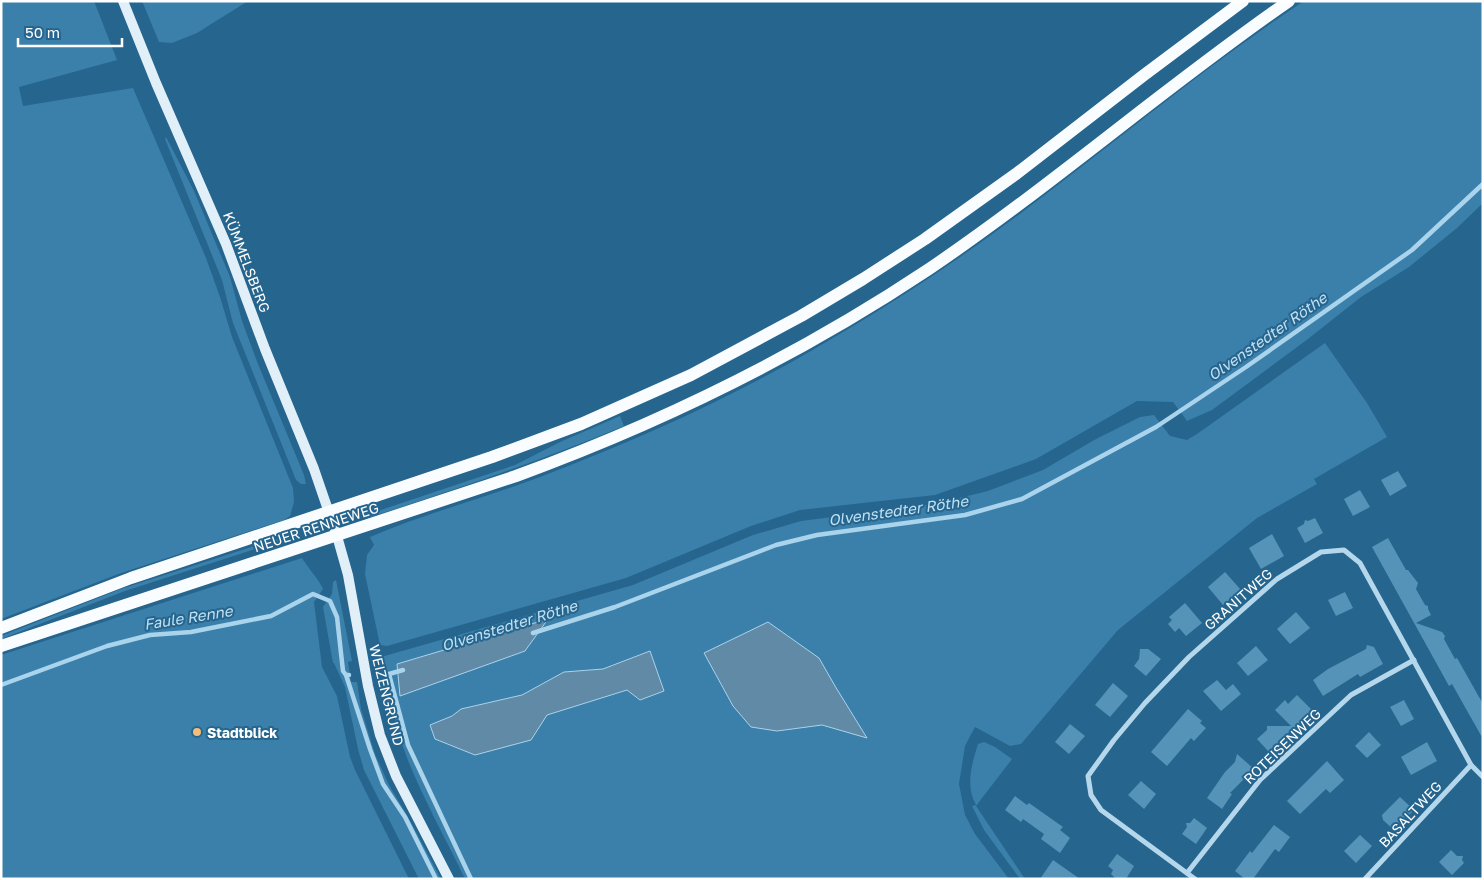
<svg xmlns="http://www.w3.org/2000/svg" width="1484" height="880" font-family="'Golos Text',sans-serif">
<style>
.green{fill:#3a80ab;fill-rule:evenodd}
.water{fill:#618aa6;stroke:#aad3ec}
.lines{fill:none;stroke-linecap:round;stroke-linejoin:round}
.stream{stroke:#aad3ec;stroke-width:4.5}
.building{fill:#5693b8}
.minor{stroke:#b5d7eb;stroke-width:5}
.secondary{stroke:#e1eff9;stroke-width:10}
.primary{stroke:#fafdff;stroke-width:12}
.poi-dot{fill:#f5bd7a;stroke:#25658e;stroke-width:2}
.labels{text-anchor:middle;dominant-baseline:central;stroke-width:4;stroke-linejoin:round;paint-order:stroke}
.street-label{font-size:14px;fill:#fff;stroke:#25658e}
.poi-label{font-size:14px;font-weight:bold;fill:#fff;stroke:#25658e;text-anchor:start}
.water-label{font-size:15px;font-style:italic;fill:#c1e0f2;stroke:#25658e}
</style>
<rect width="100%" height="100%" fill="#25658e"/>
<!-- green -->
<g class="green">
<polygon points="1,1 94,1 117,60 19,87 23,106 133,88 206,258 220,297 232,337 293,488 294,502 290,516 284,520 121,573 1,619"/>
<polygon points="142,1 248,1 197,33 172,43 159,42"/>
<path d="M1304 1H1483V203L1457 228 1409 267 1361 297 1308 339 1212 410 1187 421 1173 402 1137 401 1036 459 935 495 800 510 751 526 626 578 387 646 380 645 365 574 367 555 374 545 370 537C426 513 484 498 540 477 624 445 709 408 788 364 870 318 950 267 1025 210 1118 140 1207 65 1304 1Z"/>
<polygon points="166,137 194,191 230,277 242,321 258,364 304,475 306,484 301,484 296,480 233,323 222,280 165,139"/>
<path d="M1325 343 1367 403 1387 437 1314 479 1317 484 1257 518 1118 630 1021 744 1010 746 975 727 965 746 959 784 965 815 975 834 1009 879H465C444 835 419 792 403 747 393 717 387 687 381 657L633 585 753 535 801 521 934 504 988 491 1043 470 1096 439 1140 417 1154 415 1170 436 1187 440 1197 434ZM650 651 664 691 640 700 627 690 546 715 531 740 435 739 430 725 452 716 461 709 522 695 564 672 603 669Z"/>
<path d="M620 416 624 426C539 461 452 491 364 519L363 516 515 465 560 442Z"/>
<polygon points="295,533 296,536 125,591 1,639 1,636 121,589"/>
<path d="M302 558C306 565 322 584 323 589L314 602 322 667 337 696 350 757 355 770 409 879H1V655Z"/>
<polygon points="336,580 352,661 348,662 351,682 357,682 361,709 375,754 389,785 408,817 441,879 419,879 364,770 358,749 345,687 334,663 333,663 323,607 332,594 333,582"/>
<path d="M984 742 995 747 1012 759 976 806 1025 879H1020L984 830 972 806 976 805C965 786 972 763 978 744Z"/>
</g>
<!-- water -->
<g class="water">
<polygon points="548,619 525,651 400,696 397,664"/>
<polygon points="768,622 819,658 835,686 867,738 822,725 777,731 751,727 733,706 704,653"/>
<polygon points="650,651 664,691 640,700 627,690 547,715 531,740 475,755 435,739 430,725 452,716 461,709 522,695 564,672 603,669"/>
</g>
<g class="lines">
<!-- stream -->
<g class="stream">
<polyline points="533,633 615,607 776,545 817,535 965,515 1022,499 1156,427 1246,367 1412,250 1483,184"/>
<polyline points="403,670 389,674 408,745 471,879"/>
<polyline points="346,675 370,749 383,784 405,817 436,879"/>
<polyline points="1,685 107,646 150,635 191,632 271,616 313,594 330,601 337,617 343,671 346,675 349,675"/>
</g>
</g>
<!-- building -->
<g class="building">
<polygon points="1398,471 1407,486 1390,496 1381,480"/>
<polygon points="1360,490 1370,507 1353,516 1344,499"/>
<polygon points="1315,518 1323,533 1305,543 1297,528 1304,524 1305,520 1308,521"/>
<polygon points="1272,534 1284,556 1261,569 1249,548"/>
<polygon points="1388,538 1406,570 1408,570 1418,583 1416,589 1425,605 1428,606 1428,609 1431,615 1416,623 1442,632 1445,636 1444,639 1455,659 1457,658 1483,704 1483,739 1452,684 1449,686 1372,547"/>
<polygon points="1225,572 1241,590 1223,605 1208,587"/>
<polygon points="1345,592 1353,608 1336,616 1328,600"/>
<polygon points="1185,603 1202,623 1186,636 1179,628 1175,632 1168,624 1172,620 1169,617"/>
<polygon points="1296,612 1310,628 1290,644 1277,629"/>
<polygon points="1367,645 1374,647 1383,664 1360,677 1358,674 1323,696 1313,680 1328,669 1366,649"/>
<polygon points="1256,646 1268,660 1248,676 1237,663"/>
<polygon points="1140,649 1148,649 1161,659 1146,676 1134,666 1139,659"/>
<polygon points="1217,680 1226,690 1233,684 1241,694 1221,711 1203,691"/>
<polygon points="1113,683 1128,696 1110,717 1095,705"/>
<polygon points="1297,695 1311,709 1311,713 1295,730 1293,728 1269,752 1257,739 1267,730 1267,726 1291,726 1275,710 1285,700 1288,704"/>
<polygon points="1404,700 1414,719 1401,726 1390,707"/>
<polygon points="1188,709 1202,721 1200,723 1206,728 1194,741 1191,738 1167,766 1151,752"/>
<polygon points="1070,724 1085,736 1069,754 1055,742"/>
<polygon points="1369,732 1381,745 1367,758 1355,746"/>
<polygon points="1427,742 1437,761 1411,775 1401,757"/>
<polygon points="1237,754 1254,769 1230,793 1232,794 1222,809 1207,798 1225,772 1235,762"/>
<polygon points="1327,761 1344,780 1330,793 1326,789 1300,814 1287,801"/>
<polygon points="1141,781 1156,794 1144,809 1128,795"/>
<polygon points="1015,796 1027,805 1029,803 1063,827 1060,830 1070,838 1060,853 1041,839 1044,834 1023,819 1021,822 1005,810"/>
<polygon points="1400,797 1414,810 1394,830 1383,820 1382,815"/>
<polygon points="1194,818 1207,828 1196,844 1182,834 1187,827 1186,823 1190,823"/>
<polygon points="1274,825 1290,837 1279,852 1275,849 1253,879 1245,879 1235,871 1250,851 1252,853"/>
<polygon points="1360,835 1372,846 1356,863 1344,851"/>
<polygon points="1451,850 1457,856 1463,856 1462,860 1464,863 1452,875 1439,862"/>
<polygon points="1117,854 1134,866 1126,879 1116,879 1111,874 1113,870 1108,866"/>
<polygon points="1053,860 1080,879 1040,879"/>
</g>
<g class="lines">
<!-- minor -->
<g class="minor">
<polyline points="1187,873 1260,780 1351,695 1414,660"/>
<polyline points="1195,879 1101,810 1091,795 1088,776 1114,740 1145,703 1189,657 1277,579 1321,552 1344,550 1360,563 1471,765 1483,777"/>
<polyline points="1365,879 1471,765"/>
</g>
<!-- secondary -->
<polyline class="secondary" points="123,1 156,83 226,244 265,349 314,469 337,536 348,575 368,686 380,735 396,776 449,879"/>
<!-- primary -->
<g class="primary">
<polyline points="1,628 131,578 492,457 581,424 691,375 801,316 863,279 925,239 1016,174 1144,75 1243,1"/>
<path d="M1 646 516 476C661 423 800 355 929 269 1053 185 1166 86 1289 1"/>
</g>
</g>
<!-- markers -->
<circle class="poi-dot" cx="197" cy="732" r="5"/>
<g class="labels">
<!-- street labels -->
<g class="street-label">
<text transform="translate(247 262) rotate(69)">KÜMMELSBERG</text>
<text transform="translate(316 527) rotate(-18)">NEUER RENNEWEG</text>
<text transform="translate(1238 599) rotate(-41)">GRANITWEG</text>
<text transform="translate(387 695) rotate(76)">WEIZENGRUND</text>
<text transform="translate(1282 746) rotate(-44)">ROTEISENWEG</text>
<text transform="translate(1410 814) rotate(-47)">BASALTWEG</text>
</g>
<!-- poi labels -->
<g class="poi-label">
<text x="207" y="732">Stadtblick</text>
</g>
<!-- water labels -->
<g class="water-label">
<text transform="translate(1267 336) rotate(-35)">Olvenstedter Röthe</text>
<text transform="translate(898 510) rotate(-8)">Olvenstedter Röthe</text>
<text transform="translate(188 617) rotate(-9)">Faule Renne</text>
<text transform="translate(509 625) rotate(-17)">Olvenstedter Röthe</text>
</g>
</g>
<!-- border -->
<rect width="1484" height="880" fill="none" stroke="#ffffff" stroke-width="5"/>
<!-- scale -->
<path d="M18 38v8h104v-8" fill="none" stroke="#ffffff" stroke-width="2.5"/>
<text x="25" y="38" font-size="15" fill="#ffffff" stroke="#25658e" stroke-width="4" paint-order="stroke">50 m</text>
</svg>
